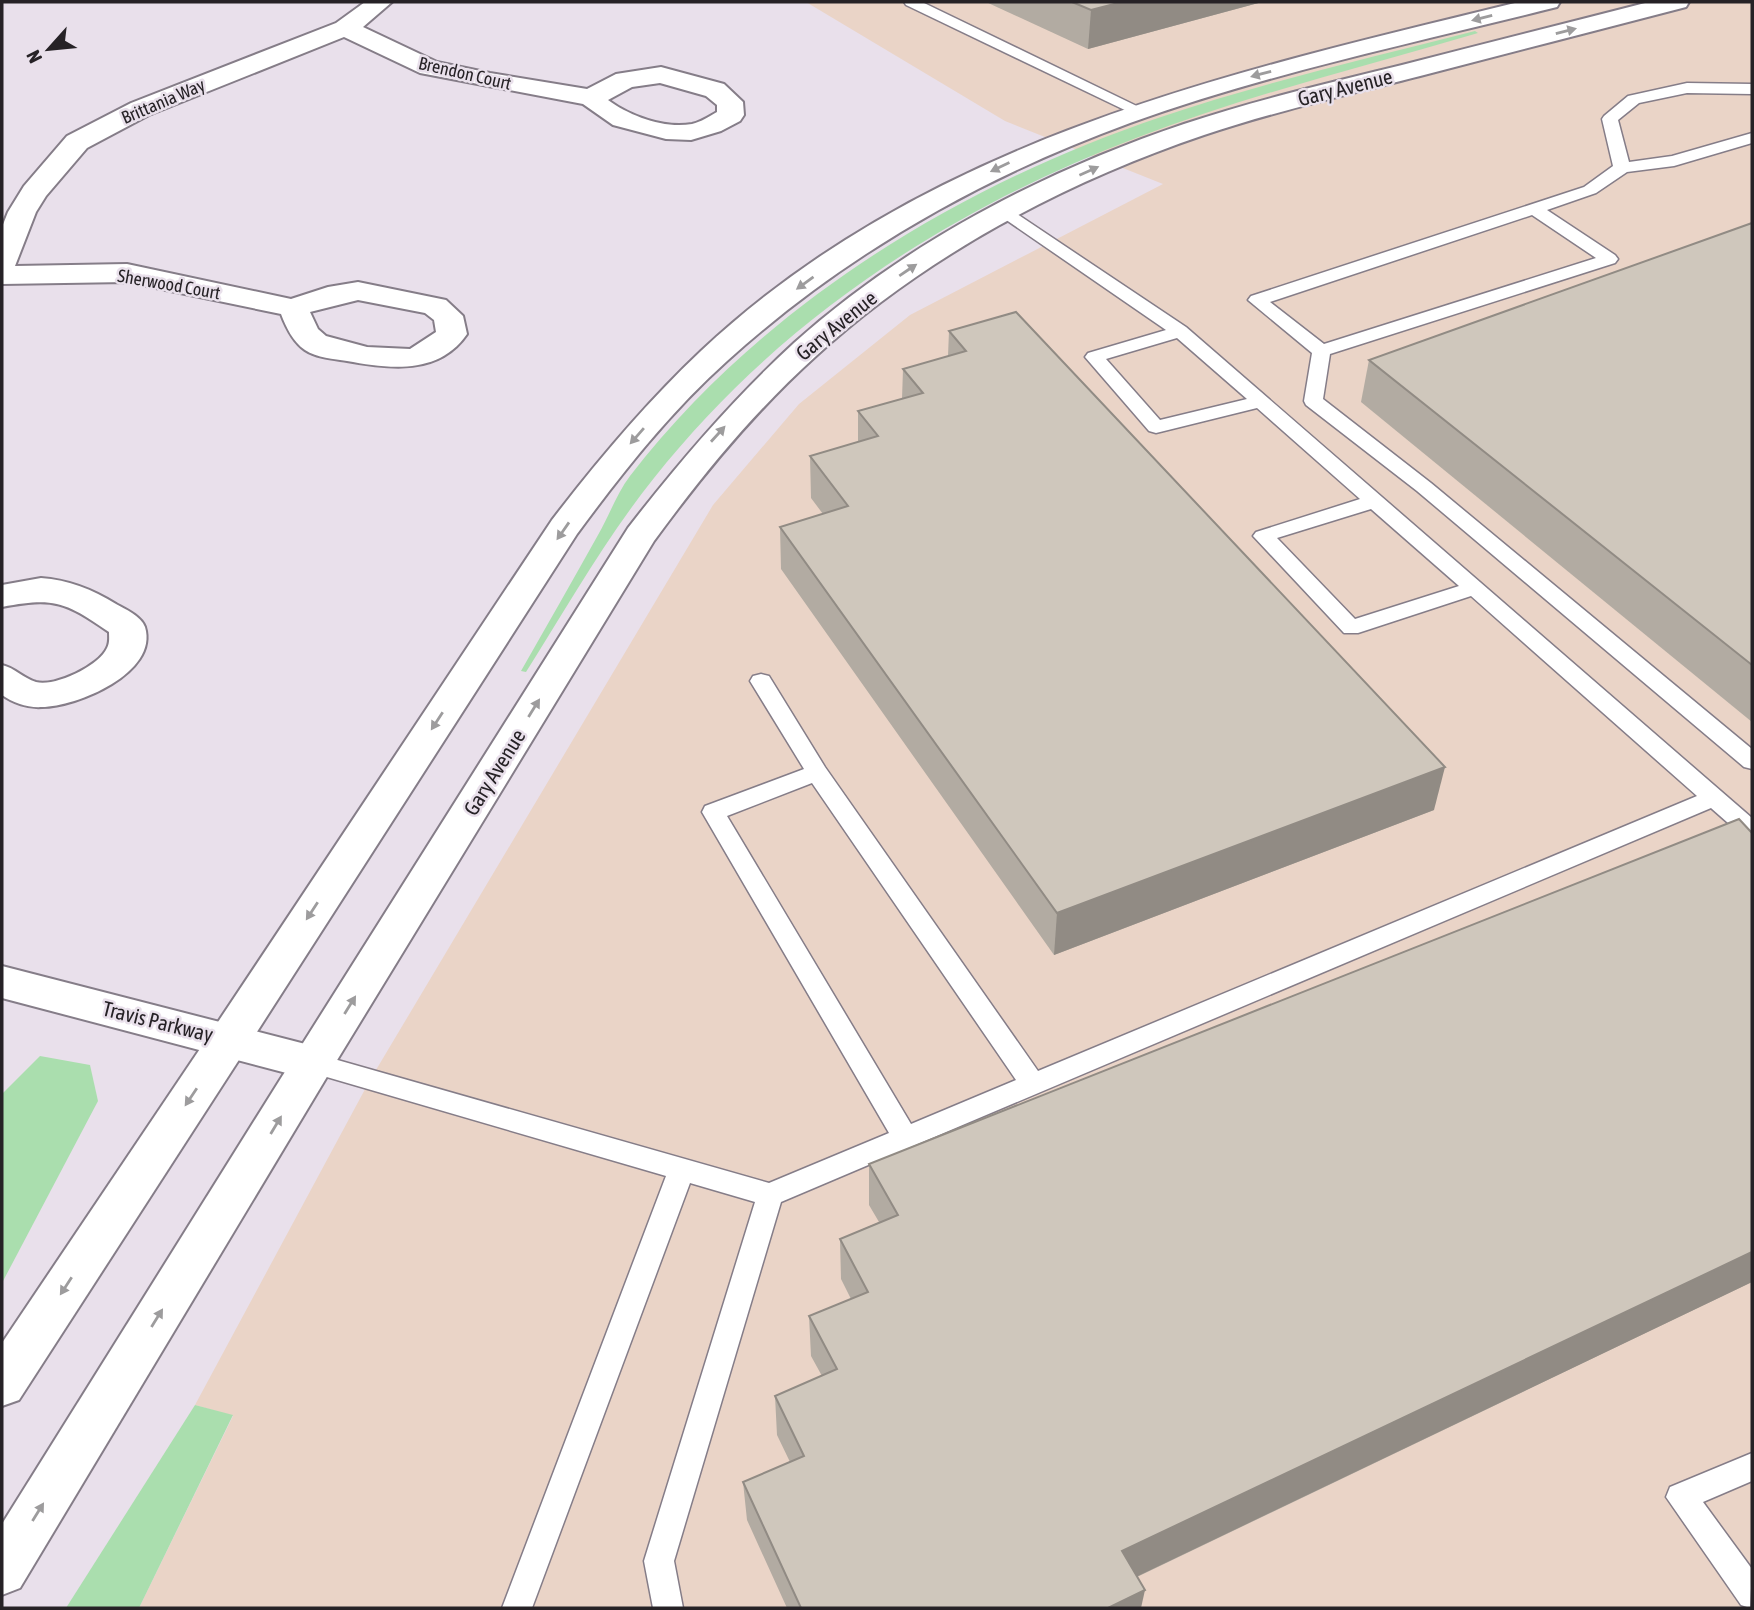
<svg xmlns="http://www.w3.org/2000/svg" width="1754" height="1610" font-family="'Asap Condensed',sans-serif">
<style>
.industrial{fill:#ead4c7}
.green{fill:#aadeae}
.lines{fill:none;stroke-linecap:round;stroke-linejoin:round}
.lane-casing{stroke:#857d88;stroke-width:3}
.street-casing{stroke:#857d88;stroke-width:4}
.secondary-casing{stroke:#857d88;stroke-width:4}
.highway-casing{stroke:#857d88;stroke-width:4}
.lane{fill:#fff;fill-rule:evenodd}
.street{fill:#fff;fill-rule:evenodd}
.secondary{fill:#fff;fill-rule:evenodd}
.highway{fill:#fff;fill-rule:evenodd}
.wall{fill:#b2aba2}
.shaded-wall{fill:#918b84}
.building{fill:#cfc7bc;stroke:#918b84;stroke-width:2}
.oneway{fill:#9d9c9d}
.labels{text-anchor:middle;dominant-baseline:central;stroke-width:5;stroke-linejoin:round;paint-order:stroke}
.far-street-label{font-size:18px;fill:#262226;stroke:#e9e0eb}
.street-label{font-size:21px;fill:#262226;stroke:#e9e0eb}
</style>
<rect width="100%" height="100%" fill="#e9e0eb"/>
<!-- industrial -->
<polygon class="industrial" points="806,2 1752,2 1752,1608 139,1608 233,1416 195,1405 370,1080 713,505 799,404 910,315 1163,184 1005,121"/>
<!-- green -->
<g class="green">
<path d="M1475 31 1478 33C1364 67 1247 95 1136 138 949 209 779 320 654 478 606 538 567 607 526 672L521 671C547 625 573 580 598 535 609 516 617 493 630 476 762 305 959 185 1161 117 1264 82 1370 58 1475 31Z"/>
<polygon points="40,1056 90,1065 98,1101 2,1283 2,1094"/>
<polygon points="195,1405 233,1415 139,1608 66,1608"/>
</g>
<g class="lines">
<defs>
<g id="lane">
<polygon points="904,2 922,2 1147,111 1139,116 1133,114 906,5"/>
<path d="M1687 83 1752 84V94L1687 93 1639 103 1618 120 1629 162 1672 156 1752 133V143L1674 166 1627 172 1596 193 1547 210 1615 255 1618 259 1615 263 1330 354 1323 399 1431 483 1752 749V769L1744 767 1417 491 1306 405 1304 401 1312 353 1248 300 1251 296 1584 187 1613 166 1602 119 1604 116 1628 96ZM1532 215 1596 258 1324 344 1270 302Z"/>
<path d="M1005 206 1186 327 1752 818V839L1744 837 1711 808 781 1202 674 1561 683 1608H653L644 1561 755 1202 690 1183 532 1608H502L666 1176 313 1073 304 1070 300 1063 304 1056 313 1053 769 1183 889 1133 702 812 705 806 804 769 750 681 753 676 761 674 769 676 825 767 1038 1071 1697 796 1471 596 1358 633H1344L1253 536 1256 532 1360 499 1257 408 1156 433 1149 431 1085 357 1088 353 1166 330 999 215 997 211 999 207ZM1177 338 1247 399 1160 420 1106 359ZM1371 509 1459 586 1355 619 1277 538ZM812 783 1016 1080 911 1124 727 816Z"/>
<polygon points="1752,1453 1752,1481 1703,1502 1752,1569 1750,1608 1741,1605 1666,1497 1670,1487"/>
</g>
<g id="street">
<path d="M365 2H392L363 27 437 62 490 73 587 89 616 74 661 67 724 84 743 102 744 115 740 121 721 131 691 140 666 139 613 125 583 104 420 73 344 37 149 115 87 148 46 196 36 212 15 266 127 264 291 299 328 287 358 282 446 300 463 316 467 334C439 375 390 369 347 361 334 359 317 358 305 350 293 342 286 327 281 314L127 282 2 284V227L8 212 24 186 67 136 131 103 336 23ZM660 83 706 96 717 105V112C710 116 701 122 692 124 664 129 630 116 608 100L632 87ZM358 300 425 313 434 320 436 332 410 349 367 347 326 336 318 329 310 312Z"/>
<path d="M41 578C69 580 92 589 116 604 125 609 141 616 145 627 159 673 76 707 42 707 28 708 13 703 2 695V665C15 668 23 678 36 682 55 687 99 666 107 648 110 643 109 637 109 632 65 602 55 597 2 607V585Z"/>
<polygon points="2,966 313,1046 328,1051 334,1063 328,1075 313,1080 2,998"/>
</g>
<g id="secondary">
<path d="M1519 2H1560L1557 7C1414 43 1269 73 1130 123 982 177 844 255 727 361 670 412 622 473 577 534L244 1052 229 1057 214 1052 208 1040 214 1028 552 520C598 460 646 403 701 351 927 139 1228 73 1519 2Z"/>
<path d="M1649 2H1689L1686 7C1599 30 1511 52 1424 75 1351 94 1276 111 1204 135 1065 182 925 256 816 356 754 412 703 474 654 541L328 1075 313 1080 298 1075 292 1063 298 1051 628 528C679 462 732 400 794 343 904 244 1044 171 1184 124 1256 100 1329 83 1402 65 1484 44 1566 23 1649 2Z"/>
</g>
<g id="highway">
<polygon points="229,1023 244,1028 250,1040 244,1052 19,1400 2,1406 2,1343 214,1028"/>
<polygon points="313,1046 328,1051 334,1063 328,1075 20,1588 2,1595 2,1524 298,1051"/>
</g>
</defs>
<!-- lane casing -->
<use href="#lane" class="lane-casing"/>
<!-- street casing -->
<use href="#street" class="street-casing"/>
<!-- secondary casing -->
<use href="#secondary" class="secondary-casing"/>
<!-- highway casing -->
<use href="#highway" class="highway-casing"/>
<!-- lane -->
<use href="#lane" class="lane"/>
<!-- street -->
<use href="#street" class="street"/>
<!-- secondary -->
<use href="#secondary" class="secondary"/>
<!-- highway -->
<use href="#highway" class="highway"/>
</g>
<!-- wall -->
<g class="wall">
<polygon points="986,2 1262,2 1088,49"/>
<polygon points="1752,223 1752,722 1361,402 1369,360"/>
<polygon points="949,331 1434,810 1054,955 781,569 780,527 823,514 811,498 810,456 858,442 858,411 902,399 903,369 948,356"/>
<polygon points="1752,833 1752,1282 1137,1577 1141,1608 787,1608 747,1520 743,1482 790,1462 777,1435 775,1396 822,1376 811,1356 809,1316 851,1299 841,1279 840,1239 879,1222 869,1205 869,1164"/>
</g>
<!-- shaded-wall -->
<g class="shaded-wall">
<polygon points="1122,2 1262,2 1088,49 1091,10"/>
<polygon points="1445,767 1434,810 1054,955 1057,913"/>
<polygon points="1752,1252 1752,1282 1115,1587 1122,1551"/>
<polygon points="1145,1590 1141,1608 1108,1608"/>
</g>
<!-- building -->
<g class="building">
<polygon points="1072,2 1122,2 1091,10"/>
<polygon points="1752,223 1752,665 1369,360"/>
<polygon points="1016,312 1445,767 1057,913 780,527 848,506 810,456 878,436 858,411 923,393 903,369 966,351 949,331"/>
<polygon points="1739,819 1752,833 1752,1252 1122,1551 1145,1590 1108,1608 801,1608 743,1482 804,1456 775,1396 837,1369 809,1316 868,1292 840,1239 898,1215 869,1164"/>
</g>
<!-- one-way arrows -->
<defs><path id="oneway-solid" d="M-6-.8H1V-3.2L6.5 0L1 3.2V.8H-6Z" transform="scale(1.75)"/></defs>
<g class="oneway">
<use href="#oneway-solid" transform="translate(1482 18) rotate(166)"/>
<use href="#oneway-solid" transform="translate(1566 31) rotate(-14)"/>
<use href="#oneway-solid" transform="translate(1261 74) rotate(165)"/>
<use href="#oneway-solid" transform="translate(1000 167) rotate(154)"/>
<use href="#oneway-solid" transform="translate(1089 171) rotate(-24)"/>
<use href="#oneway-solid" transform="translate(908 270) rotate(-34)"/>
<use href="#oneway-solid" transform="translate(805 283) rotate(144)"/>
<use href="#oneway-solid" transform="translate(718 434) rotate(-48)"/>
<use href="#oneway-solid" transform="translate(637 436) rotate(131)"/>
<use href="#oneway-solid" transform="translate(563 531) rotate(125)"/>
<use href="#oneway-solid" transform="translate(534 708) rotate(-58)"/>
<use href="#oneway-solid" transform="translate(437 721) rotate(123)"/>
<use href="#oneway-solid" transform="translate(312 911) rotate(123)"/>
<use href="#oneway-solid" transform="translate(350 1005) rotate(-58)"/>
<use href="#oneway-solid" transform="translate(191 1097) rotate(124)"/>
<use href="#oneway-solid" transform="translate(276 1125) rotate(-59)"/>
<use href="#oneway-solid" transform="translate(66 1286) rotate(123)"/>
<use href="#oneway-solid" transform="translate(157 1318) rotate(-58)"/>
<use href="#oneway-solid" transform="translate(38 1512) rotate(-58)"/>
</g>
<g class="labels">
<!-- far-street labels -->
<g class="far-street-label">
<text transform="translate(465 73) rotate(13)">Brendon Court</text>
<text transform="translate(163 101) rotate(-23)">Brittania Way</text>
<text transform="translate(169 284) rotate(10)">Sherwood Court</text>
</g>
<!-- street labels -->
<g class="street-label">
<text transform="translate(1345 87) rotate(-14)">Gary Avenue</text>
<text transform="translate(836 325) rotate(-39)">Gary Avenue</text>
<text transform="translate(494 772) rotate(-58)">Gary Avenue</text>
<text transform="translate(158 1021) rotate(14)">Travis Parkway</text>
</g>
</g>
<!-- border -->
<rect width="1754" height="1610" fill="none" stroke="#262226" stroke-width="7"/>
<!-- north arrow -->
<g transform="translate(49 49) rotate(243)" stroke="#e9e0eb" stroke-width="5" paint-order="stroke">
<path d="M0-5L12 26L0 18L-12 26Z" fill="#262226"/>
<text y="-10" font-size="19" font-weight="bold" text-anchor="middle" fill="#262226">N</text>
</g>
</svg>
